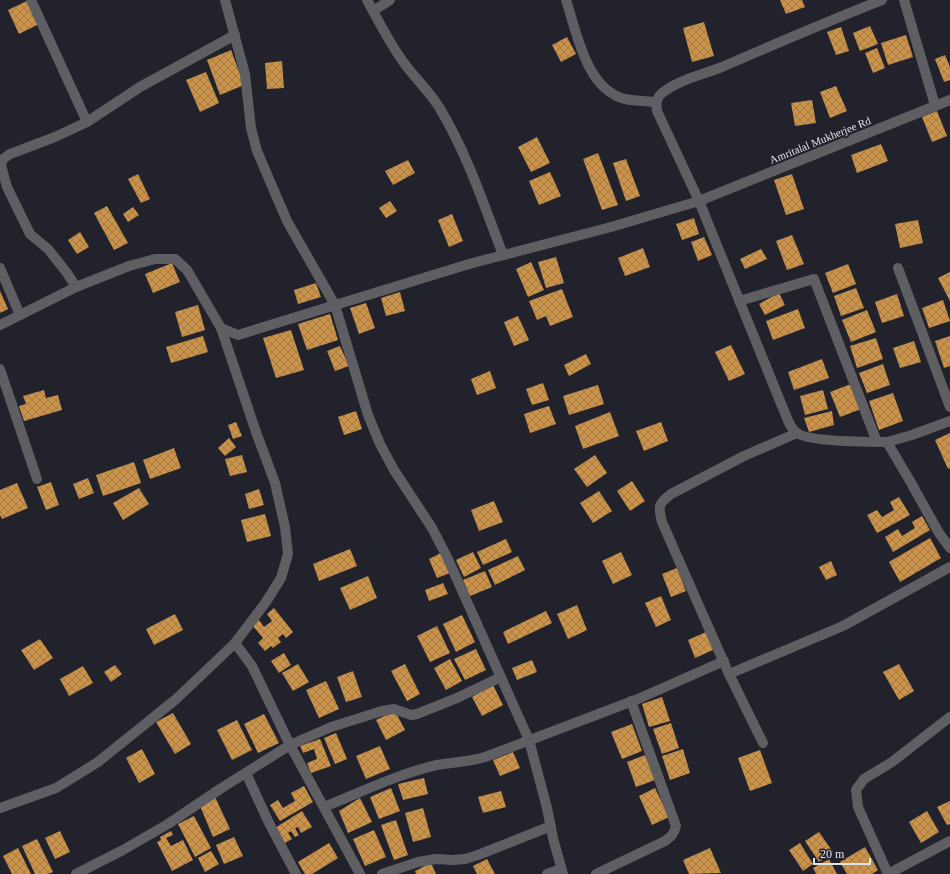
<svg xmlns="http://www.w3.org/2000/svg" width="950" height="874" font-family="Georgia,serif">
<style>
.building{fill:url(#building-cross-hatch)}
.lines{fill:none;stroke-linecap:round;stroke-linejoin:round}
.minor{stroke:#5e5e63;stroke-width:10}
.labels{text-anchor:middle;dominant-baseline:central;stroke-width:4;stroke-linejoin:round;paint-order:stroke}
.street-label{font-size:11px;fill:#e2e3e9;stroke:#22222c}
</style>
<defs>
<pattern id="building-cross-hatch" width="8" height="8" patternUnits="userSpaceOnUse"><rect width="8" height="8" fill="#ca9349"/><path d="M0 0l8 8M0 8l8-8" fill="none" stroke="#a27b48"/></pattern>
</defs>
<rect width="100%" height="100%" fill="#22222c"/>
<!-- building -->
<g class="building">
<polygon points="780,0 802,0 805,7 786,14"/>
<polygon points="27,1 39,24 19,34 8,10"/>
<polygon points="704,22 714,56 692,62 683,28"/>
<polygon points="870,26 878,44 860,51 853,33"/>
<polygon points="841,27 849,51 836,55 827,32"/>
<polygon points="906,35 913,57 888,65 881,43"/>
<polygon points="567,37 576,54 561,62 552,45"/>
<polygon points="877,48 885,68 873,73 865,53"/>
<polygon points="231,50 244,85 220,95 207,60"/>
<polygon points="945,55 950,67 950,80 944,82 935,59"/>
<polygon points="282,61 284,88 267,89 265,63"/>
<polygon points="206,72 219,103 200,112 186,80"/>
<polygon points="836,86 847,111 830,118 820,92"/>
<polygon points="812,100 816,123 795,126 791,103"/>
<polygon points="937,111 947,136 932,142 922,117"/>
<polygon points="537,137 550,163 531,172 518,147"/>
<polygon points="881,144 888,161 857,173 851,155"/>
<polygon points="598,153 618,205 602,210 583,159"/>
<polygon points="626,159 640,196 626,201 613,163"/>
<polygon points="408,160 415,173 393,185 385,171"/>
<polygon points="550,172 561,196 539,205 529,181"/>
<polygon points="138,174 150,199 141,203 128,179"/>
<polygon points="792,174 804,209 786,215 774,180"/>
<polygon points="390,201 397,211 386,218 379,208"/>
<polygon points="107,206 128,243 114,250 94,213"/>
<polygon points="133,207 139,215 128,222 123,214"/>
<polygon points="452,214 463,241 449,247 438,220"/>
<polygon points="694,218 699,234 682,240 676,224"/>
<polygon points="918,220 923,243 900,248 895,224"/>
<polygon points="80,232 89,247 77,254 68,240"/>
<polygon points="792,235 804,264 787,270 776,241"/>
<polygon points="704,237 712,255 698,261 691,242"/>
<polygon points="643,248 650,267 625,276 618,258"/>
<polygon points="761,249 767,259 745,269 740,259"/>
<polygon points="556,257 564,283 546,288 538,262"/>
<polygon points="531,262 544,290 528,297 516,269"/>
<polygon points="172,263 180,282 153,293 145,274"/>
<polygon points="848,264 856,284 833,293 825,273"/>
<polygon points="950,272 950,301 938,278"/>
<polygon points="316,283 321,297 298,304 294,290"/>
<polygon points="856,288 864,308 841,316 834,296"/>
<polygon points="562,289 573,317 550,326 546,316 537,320 529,301"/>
<polygon points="0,291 8,309 0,313"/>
<polygon points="400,292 405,311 386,316 381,298"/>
<polygon points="779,293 785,305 765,315 759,304"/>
<polygon points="897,294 904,316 882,323 875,302"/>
<polygon points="943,300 950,321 929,328 922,308"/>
<polygon points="366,303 375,328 359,334 350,308"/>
<polygon points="198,305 205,330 182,337 175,312"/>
<polygon points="798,309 805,328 773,340 766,321"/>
<polygon points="867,310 876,332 851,342 842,320"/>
<polygon points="330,314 338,340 307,350 298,324"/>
<polygon points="518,316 529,340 514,346 504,322"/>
<polygon points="291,330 304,370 276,378 263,338"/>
<polygon points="203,336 208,352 171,363 166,347"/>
<polygon points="950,336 950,366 944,368 935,341"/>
<polygon points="876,338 883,359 857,368 850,346"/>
<polygon points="914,341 921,362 900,368 893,348"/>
<polygon points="731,345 745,374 729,381 715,352"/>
<polygon points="340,346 349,366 335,371 327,351"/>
<polygon points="586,354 591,364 569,376 564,365"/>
<polygon points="822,359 829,378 794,390 788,372"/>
<polygon points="883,364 890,385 867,393 859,373"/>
<polygon points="490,371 496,388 477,395 471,379"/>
<polygon points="543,383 549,400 532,405 526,389"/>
<polygon points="851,384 861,409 840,417 830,392"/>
<polygon points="598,385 604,404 569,415 563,396"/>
<polygon points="44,390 46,398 58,395 62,410 24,421 19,406 26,404 23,396"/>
<polygon points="823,390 828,409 805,415 800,396"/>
<polygon points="893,393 903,421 879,430 869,401"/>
<polygon points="549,406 556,424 530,433 524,414"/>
<polygon points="356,411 362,429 344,435 338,417"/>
<polygon points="832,411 834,425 809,432 804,418"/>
<polygon points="610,412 619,436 583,449 575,426"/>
<polygon points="236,422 242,436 233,439 228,425"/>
<polygon points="661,422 668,441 644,451 636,431"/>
<polygon points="950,433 950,468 948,469 935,440"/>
<polygon points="229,438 236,447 225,456 218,448"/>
<polygon points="174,448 181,468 150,479 143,460"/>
<polygon points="242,455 247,472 230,476 225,459"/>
<polygon points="595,455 607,473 587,487 574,469"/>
<polygon points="134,462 141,483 103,496 96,475"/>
<polygon points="88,478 94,493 79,499 73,484"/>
<polygon points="632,481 645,501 630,511 617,491"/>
<polygon points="51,482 59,505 46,510 37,487"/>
<polygon points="17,483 28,508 2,519 0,515 0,490"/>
<polygon points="139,488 149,504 123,520 113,503"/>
<polygon points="259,489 264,505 249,509 245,494"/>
<polygon points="599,491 612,511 593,523 580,503"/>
<polygon points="899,497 910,515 877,533 867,515 877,510 882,517 894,510 890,502"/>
<polygon points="494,501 503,522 479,531 471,510"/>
<polygon points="265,514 271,536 247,542 241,520"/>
<polygon points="922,516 930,530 893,552 885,537 898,529 902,536 915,528 912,522"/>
<polygon points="930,538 941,558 900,582 889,562"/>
<polygon points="506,539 512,552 483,565 477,552"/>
<polygon points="350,549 357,566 319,581 313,564"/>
<polygon points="473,552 481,568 464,577 456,560"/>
<polygon points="621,552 632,575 613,584 602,561"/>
<polygon points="441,553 450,573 437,578 429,559"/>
<polygon points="518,556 525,570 495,585 488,570"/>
<polygon points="831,561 837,575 826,580 819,567"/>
<polygon points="677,568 686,591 671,597 662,574"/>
<polygon points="485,571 492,587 470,596 463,580"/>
<polygon points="368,576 377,598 350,610 340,588"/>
<polygon points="443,583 448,594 429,601 425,590"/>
<polygon points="661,596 671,620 656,627 645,603"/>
<polygon points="577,605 587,630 568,639 557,614"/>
<polygon points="274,608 293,632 286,638 283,634 278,638 281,642 273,648 271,646 265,651 258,643 263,638 252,625 259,620 264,627 272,621 267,614"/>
<polygon points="546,611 552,623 508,644 503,632"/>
<polygon points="175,614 183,630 154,645 146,629"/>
<polygon points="462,615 475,642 456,652 443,624"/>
<polygon points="437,626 450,653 430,662 417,636"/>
<polygon points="706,632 713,650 695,658 688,640"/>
<polygon points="40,639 53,658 34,670 21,650"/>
<polygon points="476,649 486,670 465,680 454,659"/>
<polygon points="284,653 291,665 279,673 271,661"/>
<polygon points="450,659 462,681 446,690 434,668"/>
<polygon points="532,660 537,672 517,680 512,668"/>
<polygon points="298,664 309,682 293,691 282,673"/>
<polygon points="405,664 420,694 407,701 391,671"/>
<polygon points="899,664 914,691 899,700 883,672"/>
<polygon points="115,665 122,674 111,682 104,672"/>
<polygon points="83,666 93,683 69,696 60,679"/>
<polygon points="353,671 362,697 346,702 337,677"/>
<polygon points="326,681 339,709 319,718 306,690"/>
<polygon points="493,685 503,705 482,716 472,697"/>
<polygon points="662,697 670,721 649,727 642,704"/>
<polygon points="395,711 405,730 386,740 376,720"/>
<polygon points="173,713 191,744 175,754 156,722"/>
<polygon points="264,714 279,743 258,753 244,724"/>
<polygon points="237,720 252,750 232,760 217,730"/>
<polygon points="671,723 679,748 662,754 653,729"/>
<polygon points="632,724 642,751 622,759 611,732"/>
<polygon points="336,733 347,759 335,764 324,738"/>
<polygon points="320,739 331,766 311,773 307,763 317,759 314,749 303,753 300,746"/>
<polygon points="380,746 390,769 366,779 356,756"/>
<polygon points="142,749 155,774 139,783 126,758"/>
<polygon points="683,749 690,773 670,780 662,756"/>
<polygon points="760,750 772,783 750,791 738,758"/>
<polygon points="513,752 520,768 500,776 493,760"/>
<polygon points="645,755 655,780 636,787 627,762"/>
<polygon points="424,778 428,794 403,800 398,784"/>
<polygon points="304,786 313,802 280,821 270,805 278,800 283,808 295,801 291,793"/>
<polygon points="391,788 400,811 379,819 370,797"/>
<polygon points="655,788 669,817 652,825 639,796"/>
<polygon points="501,791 506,807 483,813 478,797"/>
<polygon points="215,797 230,829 213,837 200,806"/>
<polygon points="360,798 372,822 348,833 339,811"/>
<polygon points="950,801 950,824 947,825 937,807"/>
<polygon points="423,808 431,837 413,842 405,813"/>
<polygon points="302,811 312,827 301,833 298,827 295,828 299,835 295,837 291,831 288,833 292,839 285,843 275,828"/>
<polygon points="927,811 939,832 921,843 909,822"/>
<polygon points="194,816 211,848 195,857 178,824"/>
<polygon points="396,820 408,855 394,860 381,825"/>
<polygon points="374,830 386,857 365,866 353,839"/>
<polygon points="60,831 70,852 55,859 45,838"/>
<polygon points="171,831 173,835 166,838 171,846 183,840 193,860 172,871 157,842 161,840 160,837"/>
<polygon points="819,832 833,852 819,862 805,841"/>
<polygon points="234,837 243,856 224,864 216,845"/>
<polygon points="37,839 53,872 48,874 35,874 22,846"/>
<polygon points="329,843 338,858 312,874 305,874 298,862"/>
<polygon points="800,843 813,864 803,871 789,850"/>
<polygon points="865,847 878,870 872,874 847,874 840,862"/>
<polygon points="18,848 31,874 12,874 3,856"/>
<polygon points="710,848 721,873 689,874 683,860"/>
<polygon points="211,851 219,864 205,872 198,858"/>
<polygon points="487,859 495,874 477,874 473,866"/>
<polygon points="829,859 837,874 816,874 813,868"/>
<polygon points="431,863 436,874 416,874 415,871"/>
</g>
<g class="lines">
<!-- minor -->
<g class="minor">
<polyline points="31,0 87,122"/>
<polyline points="225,0 245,74 251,128 257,151 287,221 335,305 368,415 380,444 394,470 432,528 447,557 529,740 547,808 553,838 563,874"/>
<path d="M367 0C379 22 390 44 404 63 415 78 429 91 439 107 467 153 484 205 503 255"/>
<path d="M566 0C577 33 586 89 625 99 635 101 646 101 656 102"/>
<path d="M882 0C828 21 775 44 722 67 702 75 677 80 661 94 656 99 656 104 657 111L699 201 950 100"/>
<polyline points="904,0 935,105"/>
<polyline points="373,11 390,0"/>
<polyline points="0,268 20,315"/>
<polyline points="898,268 950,407"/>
<polyline points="76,287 67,273 48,249 30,234 7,187 1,165 3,159 10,154 55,137 87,122 140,87 235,35"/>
<polyline points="739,301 814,279 877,442"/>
<path d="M0 325 76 287 129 266 155 259H175L187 270 221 328 238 335 469 264 611 227 699 201 782 406C786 414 789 428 797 433 810 442 869 442 887 442L910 481 939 533 950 548"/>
<polyline points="0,369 37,479"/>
<polyline points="887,442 912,435 950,421"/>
<polyline points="235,643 252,666 290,745 331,727 382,711 394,709 411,715 417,714 457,698 501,677"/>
<polyline points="729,674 843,626 950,567"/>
<path d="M763 743 729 674 662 522C658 506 658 504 671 494L744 456 797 433"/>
<polyline points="246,773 269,823 296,874"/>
<path d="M324 807C359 793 400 773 437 765 453 762 469 762 485 757L638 699 724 661"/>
<polyline points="0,808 56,788 98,762 175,700 235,643 266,602 281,578 288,554 285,527 275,483 256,432 221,328"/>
<polyline points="76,874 123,850 168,824 220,789 290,745 360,874"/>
<polyline points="382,874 418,862 436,859 453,860 465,859 478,855 551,826"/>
<polyline points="547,874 561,869"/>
<path d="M596 874 665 841C671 837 674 834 676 826L631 701"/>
<polyline points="888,874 858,807 856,790 864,779 892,762 950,717"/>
<polyline points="888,874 950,841"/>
</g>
</g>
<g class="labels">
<!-- street labels -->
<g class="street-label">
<text transform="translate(820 140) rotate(-22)">Amritalal Mukherjee Rd</text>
</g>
</g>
<!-- scale -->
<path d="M814 858v6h56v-6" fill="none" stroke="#e2e3e9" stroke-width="2"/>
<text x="820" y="858" font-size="12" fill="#e2e3e9" stroke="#22222c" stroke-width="3" paint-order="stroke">20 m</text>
</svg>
